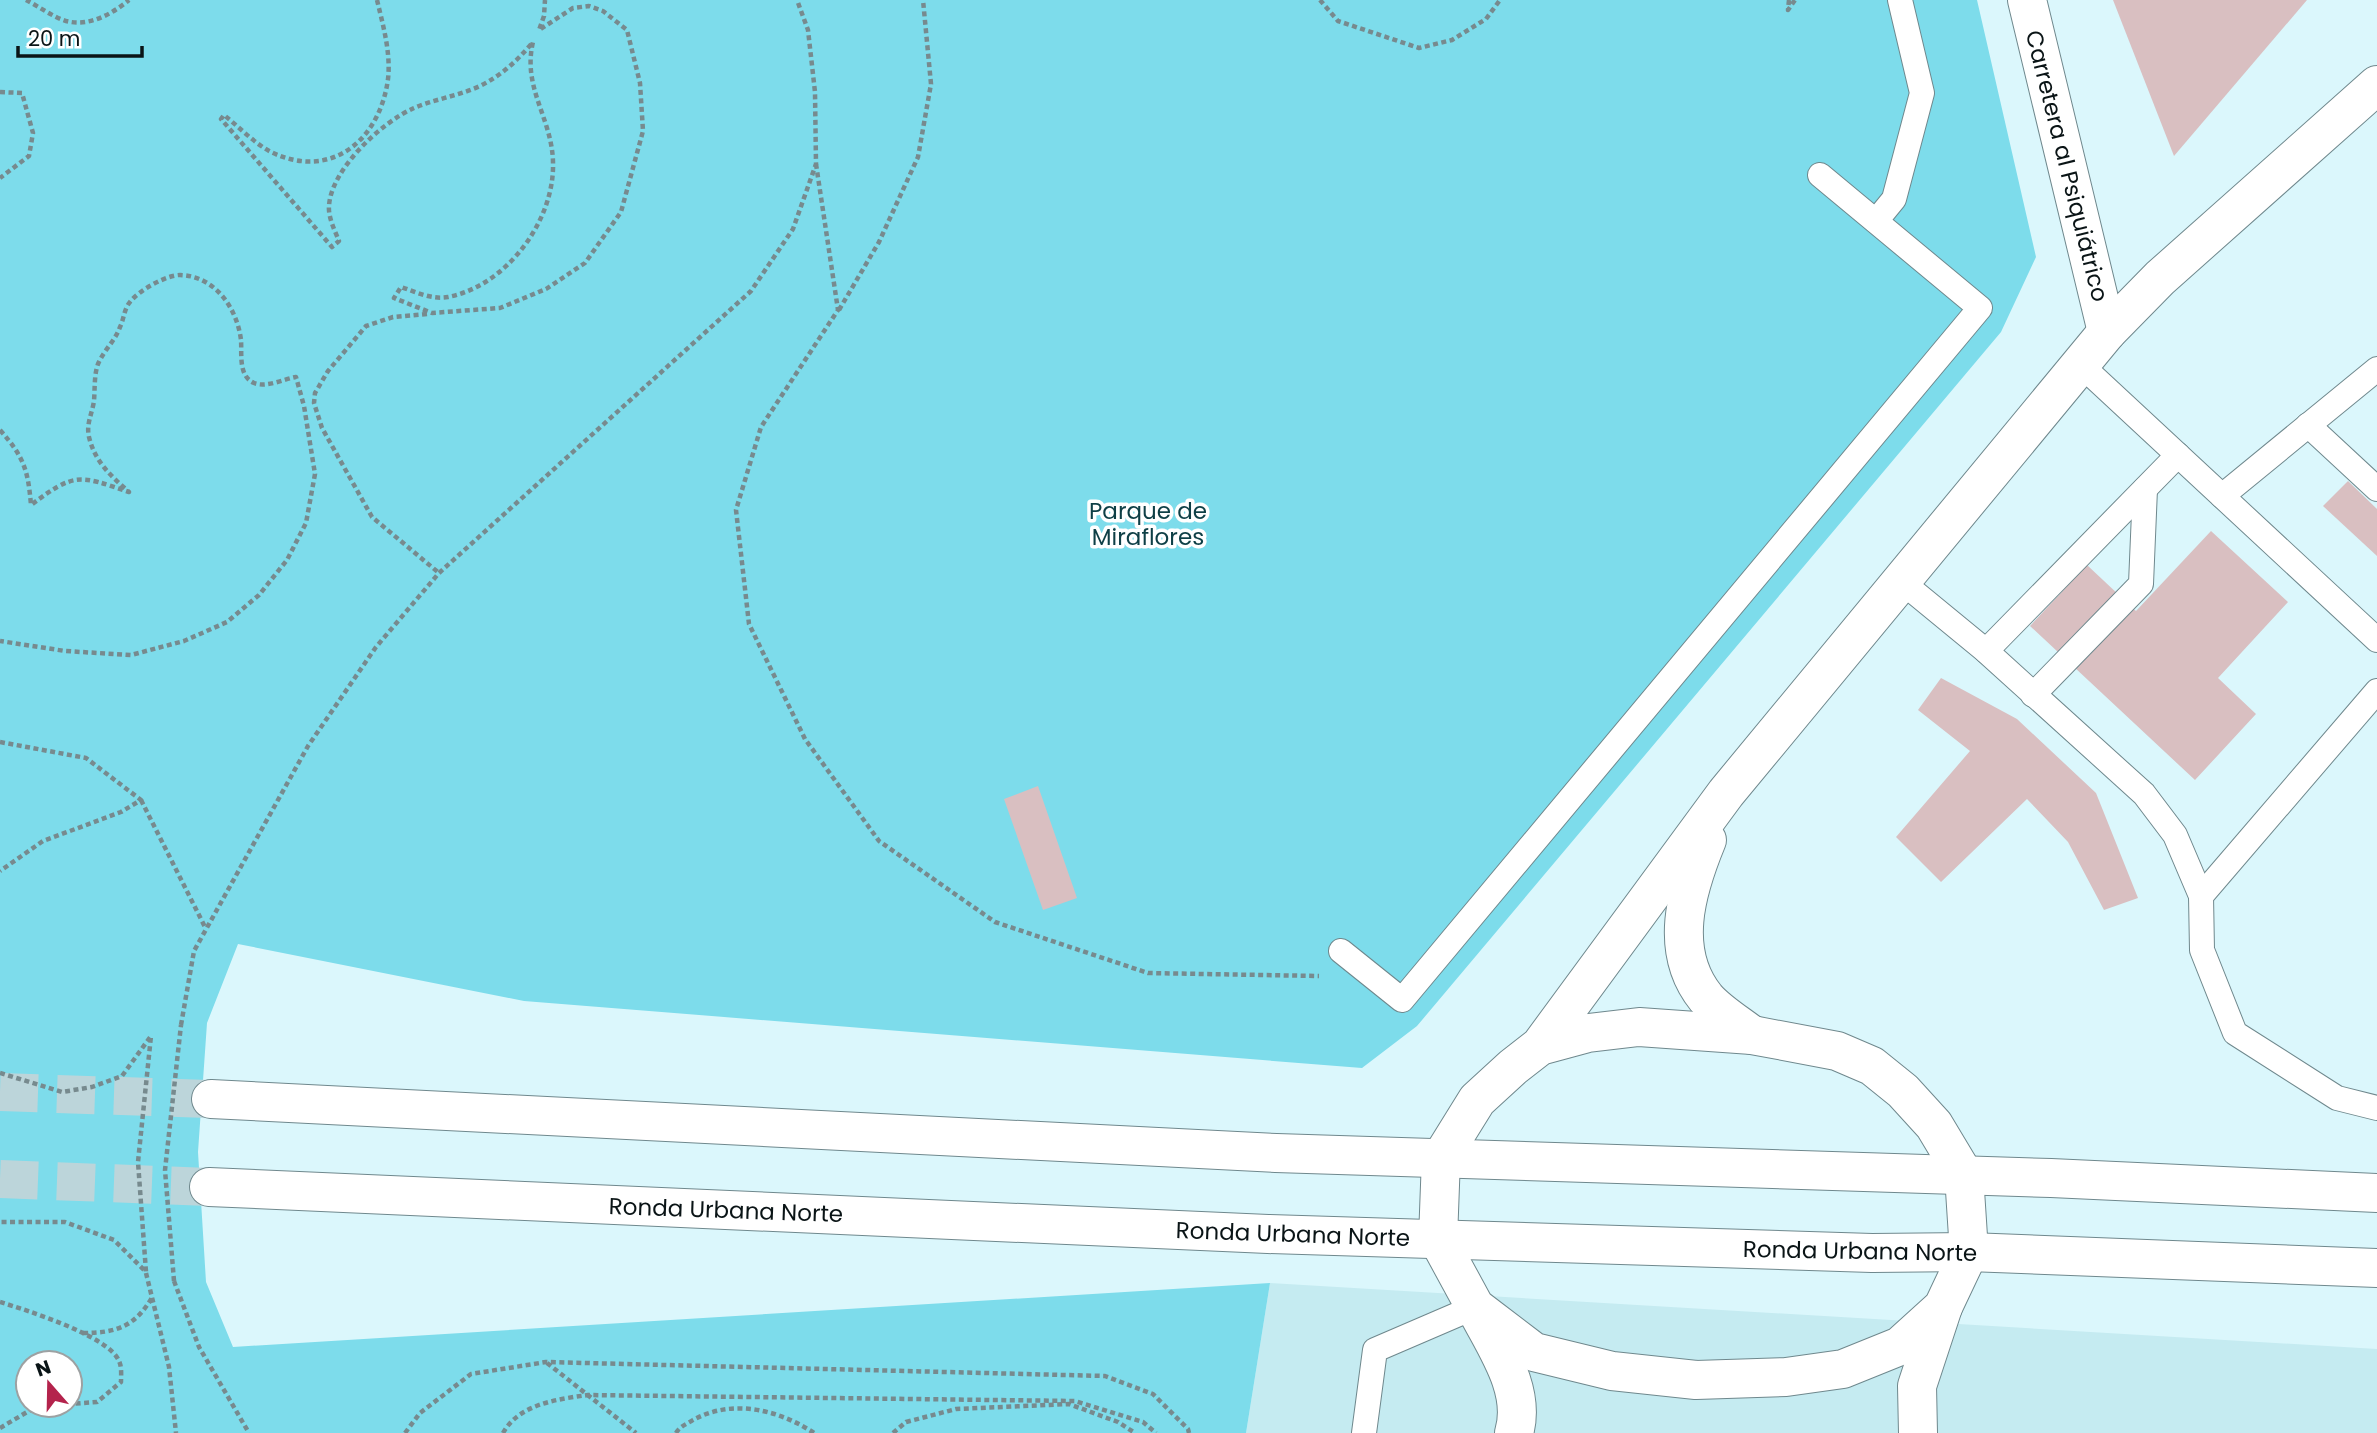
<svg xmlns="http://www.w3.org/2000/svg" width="2377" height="1433" font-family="Poppins,sans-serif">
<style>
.built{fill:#c5ebf1}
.green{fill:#7ddceb;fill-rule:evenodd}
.building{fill:#d9bfc1}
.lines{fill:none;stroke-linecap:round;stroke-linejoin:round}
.primary-tunnel{stroke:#bcd5da;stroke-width:38;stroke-dasharray:38 19;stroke-linecap:butt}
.service-casing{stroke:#6f888d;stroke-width:26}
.minor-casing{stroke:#6f888d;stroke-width:40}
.tertiary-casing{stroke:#6f888d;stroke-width:40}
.primary-casing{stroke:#6f888d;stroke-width:40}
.path{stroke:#778a8e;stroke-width:4.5;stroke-dasharray:5 3.5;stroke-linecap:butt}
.service{stroke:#fff;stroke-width:24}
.minor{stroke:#fff;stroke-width:38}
.tertiary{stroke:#fff;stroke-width:38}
.primary{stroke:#fff;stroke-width:38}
.path-bridge{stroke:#778a8e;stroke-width:4.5;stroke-dasharray:5 3.5;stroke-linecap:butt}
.labels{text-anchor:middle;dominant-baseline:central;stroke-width:7;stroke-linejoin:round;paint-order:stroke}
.street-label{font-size:23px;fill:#0a1416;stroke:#fff}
.park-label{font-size:23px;fill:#0e3f46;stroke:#fff}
</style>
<rect width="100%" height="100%" fill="#dbf7fc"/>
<!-- built -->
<polygon class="built" points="1270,1283 2377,1349 2377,1433 1246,1433"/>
<!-- green -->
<path class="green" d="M0 0H1977L2036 257 2001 332 1417 1026 1362 1068 524 1001 238 944 207 1023 198 1152 206 1282 233 1347 1270 1283 1246 1433H0ZM28 1363H70V1405H28Z"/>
<!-- building -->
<g class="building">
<polygon points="2113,0 2307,0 2174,156"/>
<polygon points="2348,481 2377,509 2377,556 2323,506"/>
<polygon points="2211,531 2288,602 2218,678 2256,714 2195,780 2030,626 2087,565 2136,611"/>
<polygon points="1941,678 2017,719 2096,793 2138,898 2104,910 2068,842 2027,799 1941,882 1896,837 1970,751 1918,710"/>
<polygon points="1038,786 1077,898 1043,910 1004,799"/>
</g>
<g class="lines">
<!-- primary-tunnel -->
<g class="primary-tunnel">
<polyline points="0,1092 211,1099"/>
<polyline points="0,1179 209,1187"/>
</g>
<defs>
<g id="service">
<polyline points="1876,221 1894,199 1922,93 1900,0"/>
<polyline points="2081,365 2377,640"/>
<polyline points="2308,425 2377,489"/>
<polyline points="2222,496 2377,369"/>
<polyline points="1902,582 1986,651 2144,794 2175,835 2201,896"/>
<polyline points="1986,651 2178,455"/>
<polyline points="2377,691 2201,896 2202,950 2235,1033 2337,1098 2377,1108"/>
<polyline points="2033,695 2141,584 2145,489"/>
<polyline points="1341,951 1402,1000 1980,308 1820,175"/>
<polyline points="1364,1433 1375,1350 1475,1307"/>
</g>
<g id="minor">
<path d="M1475 1307C1494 1345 1527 1389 1514 1433"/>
<polyline points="1918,1433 1917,1386 1943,1307"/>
</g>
<g id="tertiary">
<polyline points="2027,0 2107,332"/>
<path d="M1707 840C1686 891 1668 951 1706 998 1718 1012 1738 1024 1752 1035"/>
<polyline points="1540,1046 1588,1033 1639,1027 1752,1035 1837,1051 1872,1066 1903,1091 1934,1125 1964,1175 1969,1252 1943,1307 1900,1346 1843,1369 1786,1377 1696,1380 1612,1371 1534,1352 1475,1307 1438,1239 1441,1158 1477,1100 1513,1067 1540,1046 1726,793 2107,332 2160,278 2377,85"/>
</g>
<g id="primary">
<polyline points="211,1099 1276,1153 2051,1178 2377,1193"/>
<polyline points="209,1187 1268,1234 1872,1253 1969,1252 2377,1268"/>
</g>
</defs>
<!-- service casing -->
<use href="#service" class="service-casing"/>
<!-- minor casing -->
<use href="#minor" class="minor-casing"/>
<!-- tertiary casing -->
<use href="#tertiary" class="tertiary-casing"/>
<!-- primary casing -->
<use href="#primary" class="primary-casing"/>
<!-- path -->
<g class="path">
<path d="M26 0C38 6 53 17 66 21 89 27 112 14 129 0"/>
<path d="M377 0C383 25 391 53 388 79 380 140 331 181 271 152 254 143 239 127 224 115L221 119 332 247 339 241C335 231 328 217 329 206 331 169 382 122 414 108 435 99 458 96 480 86 502 75 517 61 533 42 522 88 552 118 553 162 555 221 506 286 448 297 432 300 416 292 401 287L394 298 432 313 500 308 546 289 585 263 621 212 643 131 640 83 627 30 603 11 589 6 573 8 539 30 544 16 545 0"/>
<polyline points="1320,0 1338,21 1419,48 1452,40 1486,19 1500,0"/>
<polyline points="1789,0 1788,10 1795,0"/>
<polyline points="0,92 22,93 33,133 29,156 0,178"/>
<polyline points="816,164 838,310 761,427 736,510 749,624 805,739 879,841 995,922 1148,973 1319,976"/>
<polyline points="839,310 879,242 918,157 931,84 923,0"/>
<polyline points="427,314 393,317 366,326 328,371 315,393 314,403 322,428 372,517 439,573"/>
<path d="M0 430C24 457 28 470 31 505 75 472 79 475 129 492 111 476 95 462 89 437 86 424 92 414 94 401 95 388 94 375 98 364 104 350 115 341 120 327 124 319 124 309 130 302 138 291 166 275 180 275 215 276 237 308 241 340 242 354 238 376 254 383 266 388 284 379 296 377L304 406 315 474 306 523 287 560 259 595 227 622 184 641 131 655 65 651 0 641"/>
<polyline points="0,742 86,758 141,800 121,812 43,841 0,871"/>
<polyline points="141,800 206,929"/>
<polyline points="181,1025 194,951 308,746 376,647 439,573 751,291 793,229 816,164 815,92 808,30 797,0"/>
<polyline points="0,1073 62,1092 92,1087 122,1076 151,1036 138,1162 146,1272 114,1240 65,1222 0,1222"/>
<polyline points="146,1273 169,1367 176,1433"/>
<polyline points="174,1281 199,1347 249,1433"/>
<path d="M0 1302C26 1310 109 1336 119 1361 122 1367 121 1376 121 1382L97 1402 70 1404"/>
<path d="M83 1333C116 1333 135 1327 153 1296"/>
<polyline points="547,1363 636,1433"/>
<polyline points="0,1428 39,1405"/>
<polyline points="405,1433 420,1413 471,1374 546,1362 1105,1376 1153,1394 1188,1429 1189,1433"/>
<path d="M503 1433C519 1404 558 1399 588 1395L1075 1401 1143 1422 1156 1433"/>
<path d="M676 1433C680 1426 687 1424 693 1420 733 1398 779 1410 814 1433"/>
<polyline points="893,1433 906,1422 956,1409 1069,1404 1118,1422 1135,1433"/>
</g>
<!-- service -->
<use href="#service" class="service"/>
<!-- minor -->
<use href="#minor" class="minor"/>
<!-- tertiary -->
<use href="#tertiary" class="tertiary"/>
<!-- primary -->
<use href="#primary" class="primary"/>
<!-- path-bridge -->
<polyline class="path-bridge" points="174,1281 165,1170 181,1025"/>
</g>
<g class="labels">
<!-- street labels -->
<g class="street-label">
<text transform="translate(2067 166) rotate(76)">Carretera al Psiquiátrico</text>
<text transform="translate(726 1210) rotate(2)">Ronda Urbana Norte</text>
<text transform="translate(1293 1234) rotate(2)">Ronda Urbana Norte</text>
<text transform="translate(1860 1251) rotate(1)">Ronda Urbana Norte</text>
</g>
<!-- park labels -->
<g class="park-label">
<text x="1148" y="511">Parque de<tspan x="1148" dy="26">Miraflores</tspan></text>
</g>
</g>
<!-- north arrow -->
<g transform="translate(49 1384) rotate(340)"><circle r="33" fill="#ffffff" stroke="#9da1a2" stroke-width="2"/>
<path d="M0-5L12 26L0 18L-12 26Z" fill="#b4234c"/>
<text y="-10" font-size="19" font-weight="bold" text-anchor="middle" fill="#0a1416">N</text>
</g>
<!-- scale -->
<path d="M18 46v10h124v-10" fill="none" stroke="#0a1416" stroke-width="3.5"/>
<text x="28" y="46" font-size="21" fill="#0a1416" stroke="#ffffff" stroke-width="5" paint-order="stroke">20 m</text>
</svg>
